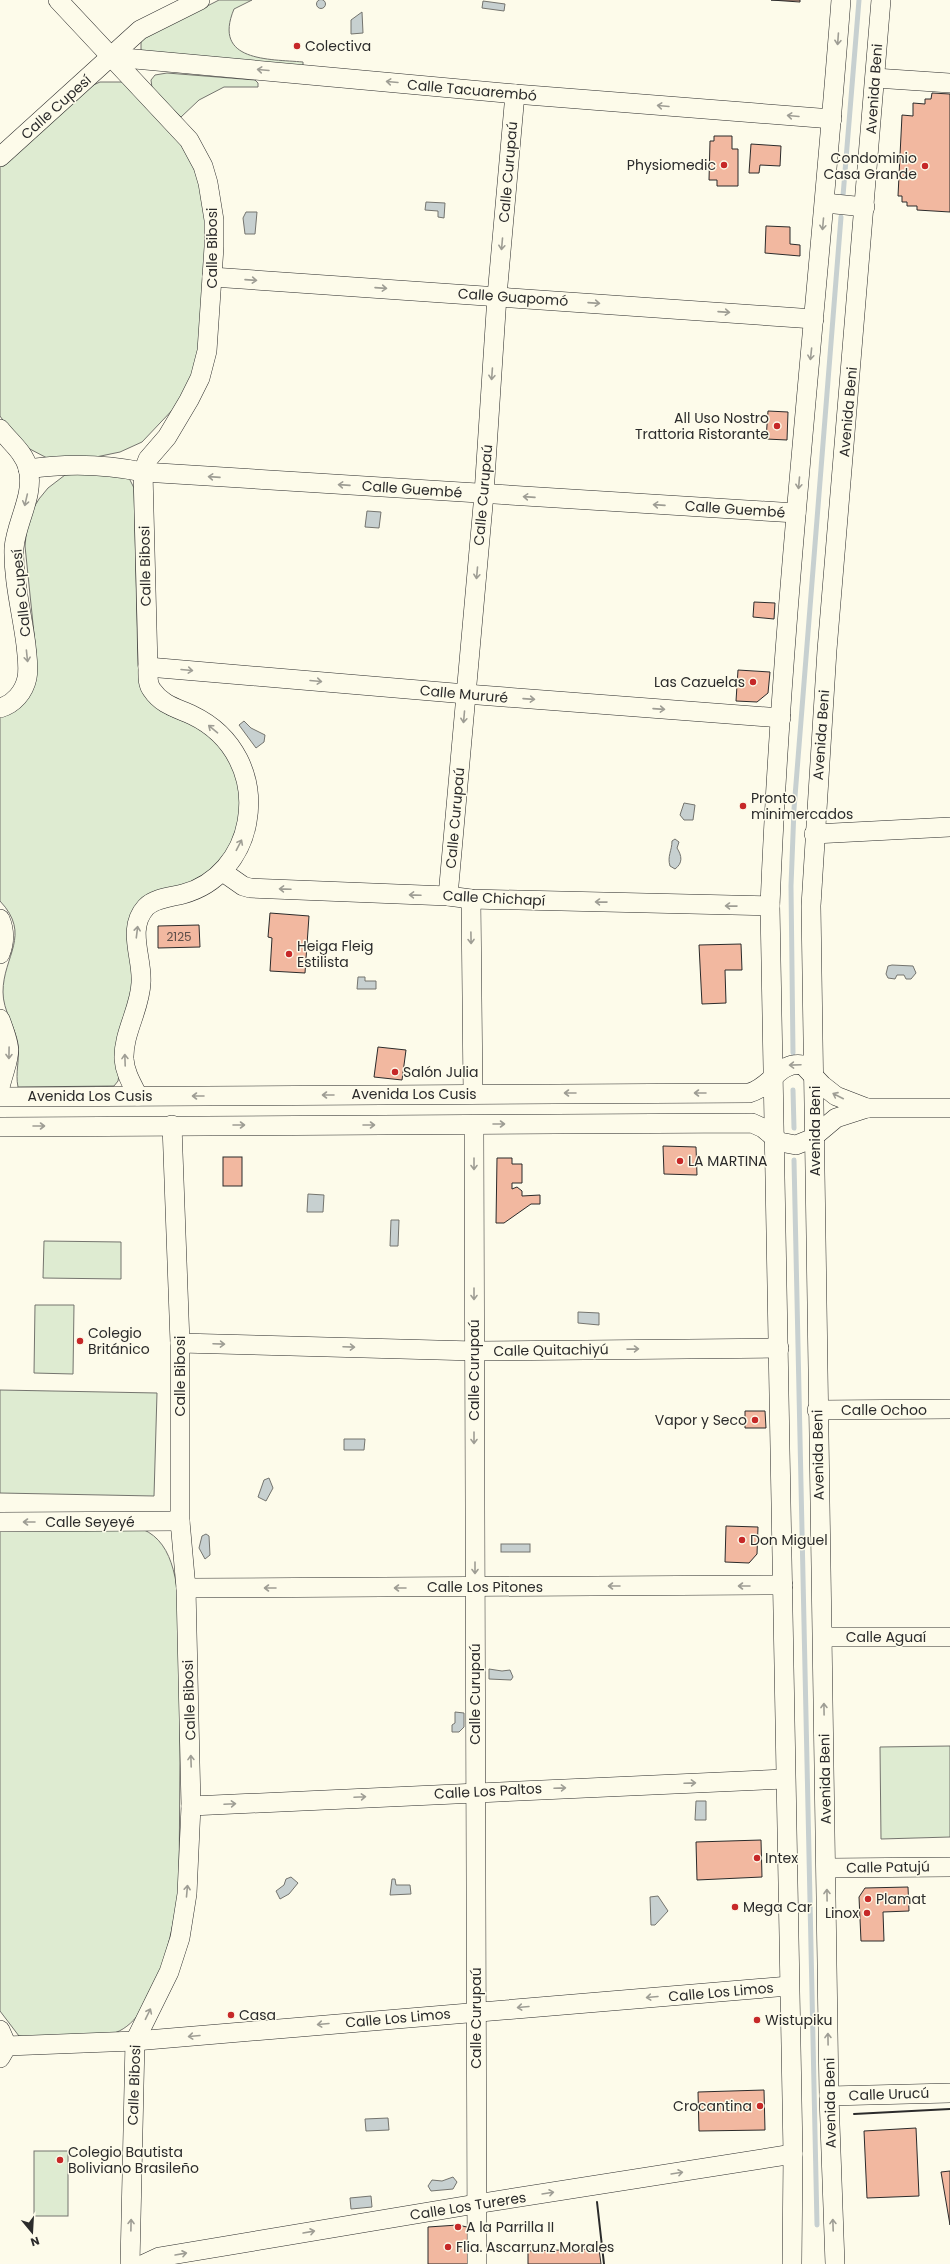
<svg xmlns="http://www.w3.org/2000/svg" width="950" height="2264" font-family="Poppins,sans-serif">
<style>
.green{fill:#deebd1;stroke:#74746e}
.water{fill:#c7d0d0;stroke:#74746e}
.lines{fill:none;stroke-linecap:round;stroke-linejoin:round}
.stream{stroke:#c7d0d0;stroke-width:5}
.building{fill:#f2b8a0;stroke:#2b2b2b}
.minor-casing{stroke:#2b2b2b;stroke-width:20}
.minor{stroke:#fdfbea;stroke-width:19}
.wall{stroke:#2b2b2b;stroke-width:2}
.oneway{stroke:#9e9d94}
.poi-dot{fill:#c62828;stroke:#fdfbea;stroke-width:1.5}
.labels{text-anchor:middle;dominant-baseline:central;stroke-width:3;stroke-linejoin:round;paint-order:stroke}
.number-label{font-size:12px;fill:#5d4e48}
.poi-label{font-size:14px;fill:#2b2b2b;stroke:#fdfbea;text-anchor:start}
.street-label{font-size:14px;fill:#2b2b2b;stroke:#fdfbea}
</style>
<rect width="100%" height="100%" fill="#fdfbea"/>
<!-- green -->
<g class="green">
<path d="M219 0H252L234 9C212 62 269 59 303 62V68L141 51V40Z"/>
<polygon points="167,73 255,80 258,83 258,87 224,87 199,100 181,117 152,88 151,80 155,75"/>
<polygon points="100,82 123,82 165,122 190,158 201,187 207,229 200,361 179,403 142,442 120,452 96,457 49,459 26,447 14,436 0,416 0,167 89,87"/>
<path d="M103 472 129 478 134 488 138 666 142 682 152 699 166 714 200 728 211 735 235 766 243 803 234 841 213 869 198 880 147 899 118 1081 114 1086 18 1087C15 1073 20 1059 18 1044 15 1026 3 1011 3 992 3 956 32 935 0 901V713L36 653 25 546 27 526 31 512 39 499 48 488 65 475Z"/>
<polygon points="44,1241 121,1242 121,1279 43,1278"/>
<polygon points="35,1305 74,1305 73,1374 34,1373"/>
<polygon points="0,1390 157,1393 154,1496 0,1493"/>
<path d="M0 1528 142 1529C177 1543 177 1591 181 1623L179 1889C173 1928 157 2023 111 2034 99 2036 86 2035 74 2036 55 2037 38 2039 19 2036L0 2011Z"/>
<polygon points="950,1746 950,1837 881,1839 880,1747"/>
<rect x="34" y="2151" width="34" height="65"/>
</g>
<!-- water -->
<g class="water">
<circle cx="321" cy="4" r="4.5"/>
<polygon points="483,1 505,4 504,11 482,8"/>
<polygon points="362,12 363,33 351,34 351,20"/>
<polygon points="426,202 445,203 444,218 438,217 438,211 425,210"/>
<polygon points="246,212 257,212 255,234 245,234 243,218"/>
<polygon points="367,511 381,512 379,528 365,527"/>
<polygon points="244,721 251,728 265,735 264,742 256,748 239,725"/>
<polygon points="684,803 695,805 693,820 684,820 680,815"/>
<path d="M675 839 679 842 677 848C682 856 683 863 675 869L670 866C667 856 672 851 672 841Z"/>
<polygon points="892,965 913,966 916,973 911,979 906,979 904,975 897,975 895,979 888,978 886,974 888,966"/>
<polygon points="358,977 365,977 365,981 376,981 376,989 357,989"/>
<polygon points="308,1194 324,1195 323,1212 307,1212"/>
<polygon points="391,1220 399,1220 398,1246 390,1246"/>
<polygon points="578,1312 599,1313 599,1325 578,1323"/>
<polygon points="344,1439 365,1439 364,1450 344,1450"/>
<polygon points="269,1478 273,1488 266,1501 258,1497 264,1480"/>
<polygon points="206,1534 209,1536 210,1555 205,1559 199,1548 202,1536"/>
<rect x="501" y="1544" width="29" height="8"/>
<polygon points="489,1669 502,1671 510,1670 513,1677 511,1680 489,1679"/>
<polygon points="455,1712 464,1713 464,1727 459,1732 452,1732 452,1725 455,1723"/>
<polygon points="696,1801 706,1801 706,1820 695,1820"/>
<polygon points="291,1877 298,1883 289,1894 280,1899 276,1891 284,1885 286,1879"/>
<polygon points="392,1879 395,1879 396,1885 410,1885 411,1894 390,1895"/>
<polygon points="658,1896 668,1911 655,1925 651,1925 650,1897"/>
<polygon points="388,2118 389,2130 366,2131 365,2119"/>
<polygon points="453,2177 457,2182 453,2189 431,2191 428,2186 432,2180 442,2181"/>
<polygon points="371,2196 372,2207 351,2209 350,2198"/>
</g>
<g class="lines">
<!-- stream -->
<g class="stream">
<polyline points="843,196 859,0"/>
<polyline points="793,1053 791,886 794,809 841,217"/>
<polyline points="793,1090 794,1128"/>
<polyline points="794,1160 817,2225"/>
</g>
</g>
<!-- building -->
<g class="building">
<polygon points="771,0 800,0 800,2"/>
<polygon points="932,93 950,94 950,212 917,210 917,206 907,206 907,202 902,202 902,196 898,196 902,115 913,116 913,103 925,104 925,99 931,99"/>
<polygon points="714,136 732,136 732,149 738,149 738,186 717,186 717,180 709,180 710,141 714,141"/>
<polygon points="751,144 781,146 780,166 760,165 759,173 749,173"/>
<polygon points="766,226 790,227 790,244 800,245 800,256 765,253"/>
<polygon points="768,411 788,412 787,440 766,439"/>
<polygon points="754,602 775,603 774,619 753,617"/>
<polygon points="738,670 770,672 768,693 757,702 736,701"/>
<polygon points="270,913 309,916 305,973 270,971 272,938 268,937"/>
<polygon points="199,925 200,947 158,948 158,926"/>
<polygon points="741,944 742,970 725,970 726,1003 702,1004 699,945"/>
<polygon points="378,1047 406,1050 402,1080 374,1077"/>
<polygon points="663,1146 696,1147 697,1175 664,1174"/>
<rect x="223" y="1157" width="19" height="29"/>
<polygon points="497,1158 512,1158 512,1164 522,1164 522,1183 512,1183 512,1189 517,1187 522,1191 522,1196 540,1195 540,1204 531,1204 504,1223 496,1223"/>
<polygon points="745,1411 765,1411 766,1428 745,1428"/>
<polygon points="726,1526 758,1527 757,1554 749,1563 725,1562"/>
<polygon points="761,1840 762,1877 697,1880 696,1842"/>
<polygon points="908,1887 909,1911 883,1912 884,1941 861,1941 859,1897 865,1888"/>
<polygon points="764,2090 765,2130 699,2131 698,2092"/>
<polygon points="916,2128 919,2196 867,2198 864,2131"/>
<polygon points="950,2171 950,2225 941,2172"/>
<polygon points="458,2225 467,2227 468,2230 468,2264 428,2264 428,2227"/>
<polygon points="599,2249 601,2264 528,2264 528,2251"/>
</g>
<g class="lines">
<defs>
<g id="minor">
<path d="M58 0 189 140 203 166 208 183 214 220V247L207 351 200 378 189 400 167 437 148 459 143 472 148 667C148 675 147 684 152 690 162 705 177 708 192 715 234 735 255 777 247 822 241 856 217 885 183 894 171 897 155 898 146 907 126 929 143 958 141 983 140 1009 123 1033 124 1059 125 1073 132 1084 138 1096"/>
<polyline points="113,57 515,94 832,119"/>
<polyline points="875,78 950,83"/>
<polyline points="0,157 140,30 200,0"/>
<polyline points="825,203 865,207"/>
<polyline points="212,277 814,319"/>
<path d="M0 429C10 442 24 452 28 468 35 495 16 522 14 548 13 580 22 613 26 645 27 656 29 667 27 678 24 692 14 704 0 708"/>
<path d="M28 469C67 463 105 464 143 472L796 513"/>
<polyline points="148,667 466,694 781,718"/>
<polyline points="814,834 950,827"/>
<polyline points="223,872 243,886 250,888 448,896 471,899 770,906"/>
<polyline points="448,896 484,494 497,296 515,94"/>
<polyline points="471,899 473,1094"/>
<path d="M0 919C5 931 5 942 0 954"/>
<path d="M0 1019C14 1056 9 1052 0 1087"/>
<path d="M0 1097 749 1093C772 1087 778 1061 803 1065L822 1085 836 1096 867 1108"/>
<polyline points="474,1125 477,2264"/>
<polyline points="0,1127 752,1123 763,1128 780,1142 796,1145 811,1139 836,1118 867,1108 950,1108"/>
<polyline points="180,1343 474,1351 779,1348"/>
<polyline points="817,1410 950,1409"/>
<polyline points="0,1522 180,1521"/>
<polyline points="186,1588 783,1585"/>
<polyline points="823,1637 950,1637"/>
<polyline points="191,1806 785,1779"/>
<polyline points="827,1868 950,1867"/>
<polyline points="0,2030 7,2046 0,2058"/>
<polyline points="7,2046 135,2041 789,1986"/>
<polyline points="829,2096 950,2093"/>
<polyline points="130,2264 135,2041 169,1972 180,1938 187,1894 191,1806 186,1588 180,1521 180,1343 172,1125"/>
<polyline points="144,2264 159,2257 476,2204 793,2154"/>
<path d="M792 2264 793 2154 770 906C782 604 818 302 841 0"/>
<polyline points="835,2264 829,2096 811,906 827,650 881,0"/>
</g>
</defs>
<!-- minor casing -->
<use href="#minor" class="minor-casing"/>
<!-- minor -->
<use href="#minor" class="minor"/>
<!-- wall -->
<g class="wall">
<polyline points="854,2114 950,2109"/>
<polyline points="597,2202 604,2264"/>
</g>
</g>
<!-- one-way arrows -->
<defs><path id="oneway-shaft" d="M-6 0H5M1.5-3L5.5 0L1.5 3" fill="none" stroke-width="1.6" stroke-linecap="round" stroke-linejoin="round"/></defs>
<g class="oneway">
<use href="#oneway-shaft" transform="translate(838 39) rotate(94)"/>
<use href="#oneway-shaft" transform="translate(263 70) rotate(-175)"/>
<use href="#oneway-shaft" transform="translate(392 82) rotate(-175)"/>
<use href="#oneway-shaft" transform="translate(663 106) rotate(-175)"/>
<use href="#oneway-shaft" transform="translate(793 116) rotate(-175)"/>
<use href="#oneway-shaft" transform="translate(823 224) rotate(95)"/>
<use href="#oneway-shaft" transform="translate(502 244) rotate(95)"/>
<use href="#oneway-shaft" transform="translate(251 280) rotate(4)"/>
<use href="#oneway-shaft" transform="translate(381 288) rotate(4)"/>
<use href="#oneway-shaft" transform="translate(594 303) rotate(4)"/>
<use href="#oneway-shaft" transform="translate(724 312) rotate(4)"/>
<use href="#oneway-shaft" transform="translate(811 354) rotate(96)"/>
<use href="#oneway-shaft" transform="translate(492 374) rotate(94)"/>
<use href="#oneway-shaft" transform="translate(214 477) rotate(-176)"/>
<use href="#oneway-shaft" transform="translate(799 483) rotate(95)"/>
<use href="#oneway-shaft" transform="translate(344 485) rotate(-176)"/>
<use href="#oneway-shaft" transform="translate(529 497) rotate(-176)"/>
<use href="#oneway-shaft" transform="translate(26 500) rotate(103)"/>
<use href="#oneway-shaft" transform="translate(659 505) rotate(-176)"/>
<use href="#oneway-shaft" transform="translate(477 573) rotate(95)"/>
<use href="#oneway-shaft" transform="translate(27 656) rotate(84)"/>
<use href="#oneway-shaft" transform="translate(187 670) rotate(5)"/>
<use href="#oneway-shaft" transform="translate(316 681) rotate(5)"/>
<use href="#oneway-shaft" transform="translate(529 699) rotate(4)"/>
<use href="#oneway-shaft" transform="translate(659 709) rotate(4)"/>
<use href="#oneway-shaft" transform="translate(464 717) rotate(95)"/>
<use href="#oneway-shaft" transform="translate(213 729) rotate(-140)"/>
<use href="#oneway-shaft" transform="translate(239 845) rotate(-63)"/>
<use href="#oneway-shaft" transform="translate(285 889) rotate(-178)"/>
<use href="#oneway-shaft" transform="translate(415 895) rotate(-178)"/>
<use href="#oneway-shaft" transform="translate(601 902) rotate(-179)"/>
<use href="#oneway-shaft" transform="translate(731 906) rotate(-179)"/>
<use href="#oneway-shaft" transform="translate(137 932) rotate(-83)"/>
<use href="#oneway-shaft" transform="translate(471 938) rotate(89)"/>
<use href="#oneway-shaft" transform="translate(9 1053) rotate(91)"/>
<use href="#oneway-shaft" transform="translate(125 1060) rotate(-92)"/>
<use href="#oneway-shaft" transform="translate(795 1065) rotate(178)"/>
<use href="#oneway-shaft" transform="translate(570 1093) rotate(180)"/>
<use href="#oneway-shaft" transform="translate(700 1093) rotate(180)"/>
<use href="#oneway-shaft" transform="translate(328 1095) rotate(180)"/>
<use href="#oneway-shaft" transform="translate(198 1096) rotate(180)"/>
<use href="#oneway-shaft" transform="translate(838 1096) rotate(-153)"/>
<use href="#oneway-shaft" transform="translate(499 1124)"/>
<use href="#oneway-shaft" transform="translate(239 1125)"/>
<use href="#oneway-shaft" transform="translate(369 1125)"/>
<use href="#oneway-shaft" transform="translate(39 1126)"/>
<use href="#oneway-shaft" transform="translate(474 1164) rotate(90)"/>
<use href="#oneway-shaft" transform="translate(474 1294) rotate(90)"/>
<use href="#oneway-shaft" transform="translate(219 1344) rotate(2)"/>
<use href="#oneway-shaft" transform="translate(349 1347) rotate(2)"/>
<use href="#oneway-shaft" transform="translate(633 1349) rotate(-1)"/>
<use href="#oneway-shaft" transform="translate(474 1438) rotate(90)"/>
<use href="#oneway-shaft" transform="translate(29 1522) rotate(-180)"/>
<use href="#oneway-shaft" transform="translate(475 1568) rotate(90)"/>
<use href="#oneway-shaft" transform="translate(614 1586) rotate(180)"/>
<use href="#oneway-shaft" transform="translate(744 1586) rotate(180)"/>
<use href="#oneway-shaft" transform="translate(270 1588) rotate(180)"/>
<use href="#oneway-shaft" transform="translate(400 1588) rotate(180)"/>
<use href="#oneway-shaft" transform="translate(824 1709) rotate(-91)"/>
<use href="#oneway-shaft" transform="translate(191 1761) rotate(-92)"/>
<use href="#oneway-shaft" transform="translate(690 1783) rotate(-2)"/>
<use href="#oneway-shaft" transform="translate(560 1788) rotate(-2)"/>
<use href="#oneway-shaft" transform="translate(360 1797) rotate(-3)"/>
<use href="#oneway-shaft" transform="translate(230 1804) rotate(-3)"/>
<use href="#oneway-shaft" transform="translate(187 1891) rotate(-85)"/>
<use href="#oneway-shaft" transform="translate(827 1895) rotate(-91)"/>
<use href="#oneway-shaft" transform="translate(652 1997) rotate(175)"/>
<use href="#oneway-shaft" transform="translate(523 2007) rotate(175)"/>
<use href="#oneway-shaft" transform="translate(148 2014) rotate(-64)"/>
<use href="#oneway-shaft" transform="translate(323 2024) rotate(175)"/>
<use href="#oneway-shaft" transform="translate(194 2036) rotate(175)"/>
<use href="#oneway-shaft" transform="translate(828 2039) rotate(-91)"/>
<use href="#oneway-shaft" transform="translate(677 2173) rotate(-9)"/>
<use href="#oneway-shaft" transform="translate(548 2193) rotate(-9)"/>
<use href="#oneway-shaft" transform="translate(131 2225) rotate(-89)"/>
<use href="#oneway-shaft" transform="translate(833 2225) rotate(-92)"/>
<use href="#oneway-shaft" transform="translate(309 2232) rotate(-10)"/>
<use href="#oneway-shaft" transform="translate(181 2254) rotate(-10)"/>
</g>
<!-- markers -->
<g class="poi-dot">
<circle cx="297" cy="46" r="4"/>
<circle cx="724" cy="165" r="4"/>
<circle cx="925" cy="166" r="4"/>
<circle cx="777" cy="426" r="4"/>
<circle cx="753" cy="682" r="4"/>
<circle cx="743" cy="806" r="4"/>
<circle cx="289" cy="954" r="4"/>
<circle cx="395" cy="1072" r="4"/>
<circle cx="680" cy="1161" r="4"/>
<circle cx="80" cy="1341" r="4"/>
<circle cx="755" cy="1420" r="4"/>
<circle cx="742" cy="1540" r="4"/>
<circle cx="757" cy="1858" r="4"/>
<circle cx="868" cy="1899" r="4"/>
<circle cx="735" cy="1907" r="4"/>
<circle cx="867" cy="1913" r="4"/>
<circle cx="231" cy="2015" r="4"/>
<circle cx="757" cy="2020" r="4"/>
<circle cx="760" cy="2106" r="4"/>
<circle cx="60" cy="2160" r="4"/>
<circle cx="458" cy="2227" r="4"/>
<circle cx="448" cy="2247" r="4"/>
</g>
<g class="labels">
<!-- number labels -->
<g class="number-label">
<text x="179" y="936">2125</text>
</g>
<!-- poi labels -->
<g class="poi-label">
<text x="305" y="46">Colectiva</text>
<text x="917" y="158" text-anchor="end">Condominio<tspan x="917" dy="16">Casa Grande</tspan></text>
<text x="716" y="165" text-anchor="end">Physiomedic</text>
<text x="769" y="418" text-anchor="end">All Uso Nostro<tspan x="769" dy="16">Trattoria Ristorante</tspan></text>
<text x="745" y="682" text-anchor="end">Las Cazuelas</text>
<text x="751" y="798">Pronto<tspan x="751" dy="16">minimercados</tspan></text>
<text x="297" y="946">Heiga Fleig<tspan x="297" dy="16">Estilista</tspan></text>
<text x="403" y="1072">Salón Julia</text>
<text x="688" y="1161">LA MARTINA</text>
<text x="88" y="1333">Colegio<tspan x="88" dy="16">Británico</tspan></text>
<text x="747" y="1420" text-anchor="end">Vapor y Seco</text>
<text x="750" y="1540">Don Miguel</text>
<text x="765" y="1858">Intex</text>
<text x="876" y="1899">Plamat</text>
<text x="743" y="1907">Mega Car</text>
<text x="859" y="1913" text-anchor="end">Linox</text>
<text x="239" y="2015">Casa</text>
<text x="765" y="2020">Wistupiku</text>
<text x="752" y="2106" text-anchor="end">Crocantina</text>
<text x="68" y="2152">Colegio Bautista<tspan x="68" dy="16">Boliviano Brasileño</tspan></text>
<text x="466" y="2227">A la Parrilla II</text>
<text x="456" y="2247">Flia. Ascarrunz Morales</text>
</g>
<!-- street labels -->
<g class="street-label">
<text transform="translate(874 89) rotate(-86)">Avenida Beni</text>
<text transform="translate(472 90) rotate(5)">Calle Tacuarembó</text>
<text transform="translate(56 107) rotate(-42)">Calle Cupesí</text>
<text transform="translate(508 172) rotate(-85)">Calle Curupaú</text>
<text transform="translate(212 248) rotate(-90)">Calle Bibosi</text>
<text transform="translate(513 297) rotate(4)">Calle Guapomó</text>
<text transform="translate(848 412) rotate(-85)">Avenida Beni</text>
<text transform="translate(412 489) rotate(4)">Calle Guembé</text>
<text transform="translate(483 495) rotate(-85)">Calle Curupaú</text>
<text transform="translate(735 509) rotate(4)">Calle Guembé</text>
<text transform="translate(145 566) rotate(-91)">Calle Bibosi</text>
<text transform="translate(21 593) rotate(-96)">Calle Cupesí</text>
<text transform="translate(464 694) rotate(5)">Calle Mururé</text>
<text transform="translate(821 735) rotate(-86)">Avenida Beni</text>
<text transform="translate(455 818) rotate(-85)">Calle Curupaú</text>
<text transform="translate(494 898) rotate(3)">Calle Chichapí</text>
<text x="414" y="1094">Avenida Los Cusis</text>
<text x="90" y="1096">Avenida Los Cusis</text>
<text transform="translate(815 1131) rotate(-90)">Avenida Beni</text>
<text transform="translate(551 1350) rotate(-1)">Calle Quitachiyú</text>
<text transform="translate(474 1370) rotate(-90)">Calle Curupaú</text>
<text transform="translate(180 1376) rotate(-90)">Calle Bibosi</text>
<text x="884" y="1410">Calle Ochoo</text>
<text transform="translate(818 1455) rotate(-91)">Avenida Beni</text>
<text x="90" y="1522">Calle Seyeyé</text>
<text x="485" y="1587">Calle Los Pitones</text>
<text x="886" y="1637">Calle Aguaí</text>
<text transform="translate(475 1694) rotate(-90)">Calle Curupaú</text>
<text transform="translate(189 1700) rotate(-92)">Calle Bibosi</text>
<text transform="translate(825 1779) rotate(-91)">Avenida Beni</text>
<text transform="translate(488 1791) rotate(-3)">Calle Los Paltos</text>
<text transform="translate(888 1867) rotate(-1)">Calle Patujú</text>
<text transform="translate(721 1992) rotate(-5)">Calle Los Limos</text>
<text transform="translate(398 2018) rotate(-5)">Calle Los Limos</text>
<text transform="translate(476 2018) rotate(-90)">Calle Curupaú</text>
<text transform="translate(134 2085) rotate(-88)">Calle Bibosi</text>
<text transform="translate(889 2094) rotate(-2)">Calle Urucú</text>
<text transform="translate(830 2103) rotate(-91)">Avenida Beni</text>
<text transform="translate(468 2206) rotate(-9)">Calle Los Tureres</text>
</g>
</g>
<!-- north arrow -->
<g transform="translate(32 2232) rotate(162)" stroke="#fdfbea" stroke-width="3" paint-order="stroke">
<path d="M0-3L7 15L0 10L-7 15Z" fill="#2b2b2b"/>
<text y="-6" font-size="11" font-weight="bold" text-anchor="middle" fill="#2b2b2b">N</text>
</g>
</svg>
